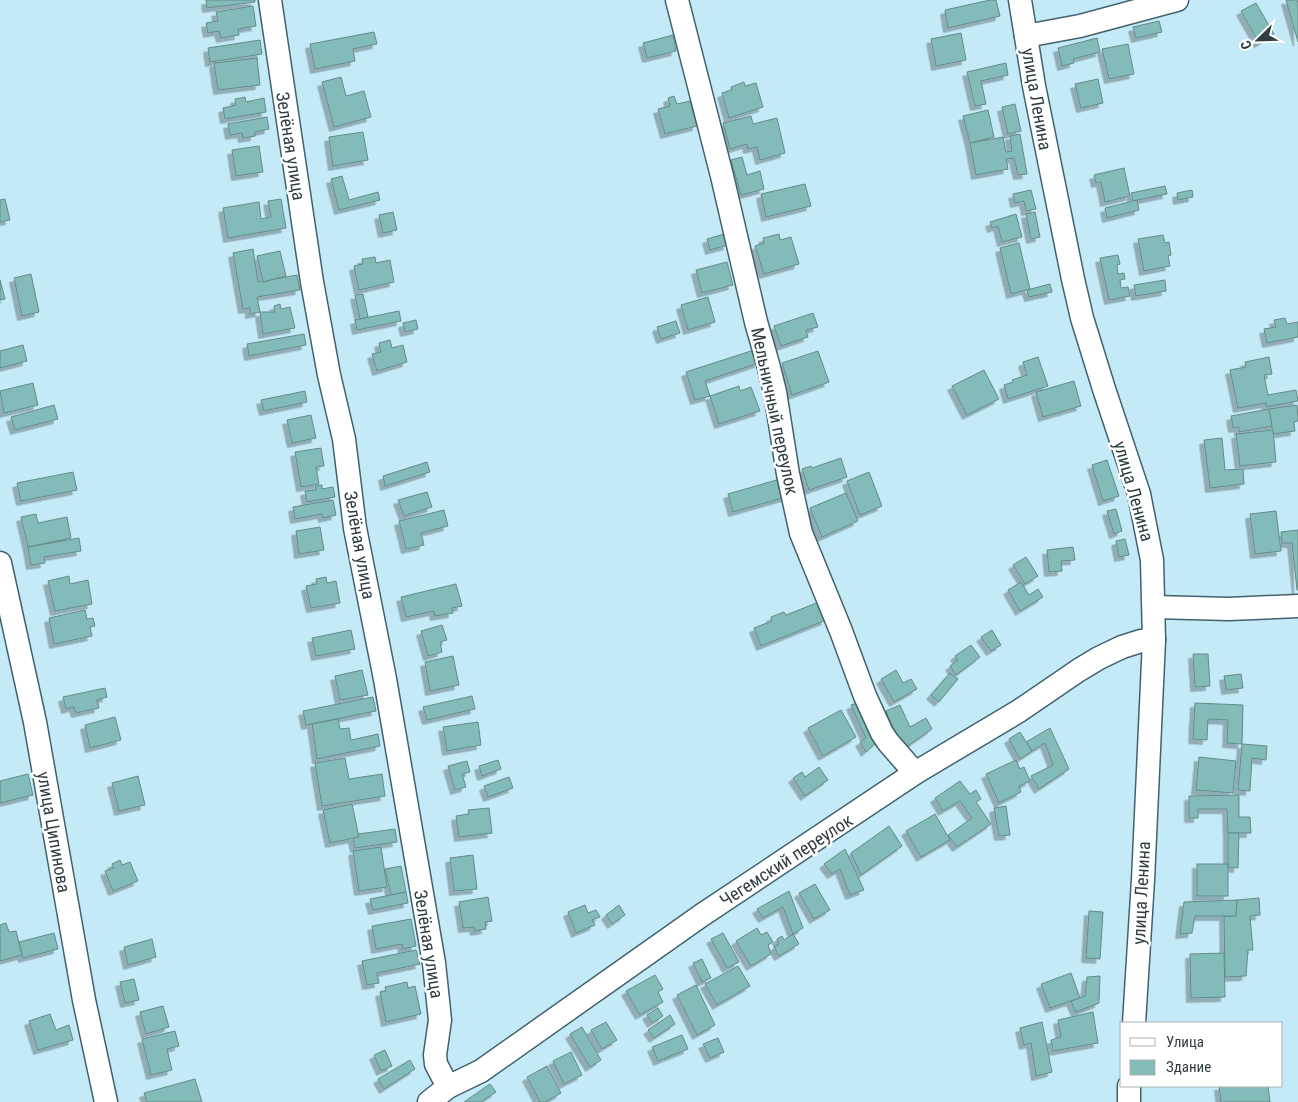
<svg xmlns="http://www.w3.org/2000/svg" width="1298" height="1102" font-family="'Roboto Condensed',sans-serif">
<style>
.building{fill:#82bbb8;stroke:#648a88;filter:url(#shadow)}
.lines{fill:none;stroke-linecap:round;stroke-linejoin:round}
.minor-casing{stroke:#41626d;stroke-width:25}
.minor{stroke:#fff;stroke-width:22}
.labels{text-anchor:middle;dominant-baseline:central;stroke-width:5;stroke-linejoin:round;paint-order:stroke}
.street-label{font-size:18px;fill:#2f3d42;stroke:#fff}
</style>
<defs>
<filter id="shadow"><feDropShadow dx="-4.5" dy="4.5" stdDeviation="0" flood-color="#0004"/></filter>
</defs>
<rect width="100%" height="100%" fill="#c5eaf7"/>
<!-- building -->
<g class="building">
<polygon points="206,0 255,0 255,2 207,8"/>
<polygon points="990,0 996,0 1000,16 948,28 945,10"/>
<polygon points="1286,0 1297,0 1298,4 1298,42"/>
<polygon points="1256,3 1274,34 1259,43 1241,11"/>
<polygon points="253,6 256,26 238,29 239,35 221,38 219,31 208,33 206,23 218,21 216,12"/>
<polygon points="1159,21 1162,32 1136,38 1133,27"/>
<polygon points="374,32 377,44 353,49 355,61 315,69 310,44"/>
<polygon points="961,33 966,60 936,66 931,39"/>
<polygon points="673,35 676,51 647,58 643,43"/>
<polygon points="1097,38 1100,52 1073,59 1074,63 1062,66 1058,48"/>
<polygon points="260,40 262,54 210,62 208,48"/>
<polygon points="1128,44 1134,74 1109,79 1102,49"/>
<polygon points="257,58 260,85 218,90 214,63"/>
<polygon points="1006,63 1008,75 981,81 986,104 975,106 967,72"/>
<polygon points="341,77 346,96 364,91 371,117 334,127 322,82"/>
<polygon points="1098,79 1103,103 1081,108 1075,84"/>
<polygon points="744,82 745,86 756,83 763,107 729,118 722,93 732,90 731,87"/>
<polygon points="674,96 677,104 690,101 697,126 665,134 658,109 670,106 668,98"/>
<polygon points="245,97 246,102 264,98 266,112 225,119 223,108 236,105 235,99"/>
<polygon points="1015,104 1021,131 1008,134 1002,107"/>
<polygon points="988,110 994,137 970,143 963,116"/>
<polygon points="751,116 753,124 777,118 785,153 760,160 757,147 748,149 747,144 730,149 723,123"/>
<polygon points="267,117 269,129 255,132 255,136 243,138 242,133 230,135 228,124"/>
<polygon points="363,132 368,160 333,166 329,137"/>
<polygon points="1020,134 1027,174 1018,175 1014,158 1006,159 1008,169 976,175 970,143 1003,137 1006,152 1012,151 1010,136"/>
<polygon points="259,146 263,172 236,176 232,150"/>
<polygon points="742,157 747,175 760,171 764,189 741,195 731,160"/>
<polygon points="1124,168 1130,196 1105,202 1101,182 1096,183 1094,175"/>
<polygon points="342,176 349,200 378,192 380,200 339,210 331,179"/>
<polygon points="805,184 811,206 766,217 761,194"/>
<polygon points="1165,186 1167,194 1133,201 1131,193"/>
<polygon points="1031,190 1036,209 1026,211 1024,201 1015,203 1013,194"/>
<polygon points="1192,190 1193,197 1178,200 1177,193"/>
<polygon points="5,199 10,220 0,222 0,200"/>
<polygon points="281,199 286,228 228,238 223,208 259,202 261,219 271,217 268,201"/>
<polygon points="1137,200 1139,210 1107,218 1105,208"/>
<polygon points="393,212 397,230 383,233 379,215"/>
<polygon points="1035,212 1040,237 1031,239 1026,214"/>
<polygon points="1016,214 1022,237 1002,242 998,226 992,228 990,222"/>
<polygon points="724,234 728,245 710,250 707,239"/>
<polygon points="779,234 780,240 791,237 799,264 764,274 755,246 764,243 763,238"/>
<polygon points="1163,235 1165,243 1169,242 1171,255 1168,256 1170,266 1144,271 1138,239"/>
<polygon points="1019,243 1030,289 1011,294 1000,248"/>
<polygon points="253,249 258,282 297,275 300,290 257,297 260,312 250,314 250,308 243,309 233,253"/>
<polygon points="280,251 286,276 263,282 257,256"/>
<polygon points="1118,255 1120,264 1117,265 1118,274 1124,273 1125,279 1120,280 1121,288 1128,287 1130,296 1109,300 1100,258"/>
<polygon points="375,257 376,263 390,260 394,282 359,290 354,266 363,264 362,259"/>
<polygon points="727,262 733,285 702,293 696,270"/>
<polygon points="31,274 39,312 22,316 14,278"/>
<polygon points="0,280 5,299 0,300"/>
<polygon points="1165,280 1166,291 1136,296 1134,285"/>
<polygon points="1050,284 1052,292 1029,297 1027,290"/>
<polygon points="363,294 368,317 360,319 355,295"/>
<polygon points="708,297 715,322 688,330 681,305"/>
<polygon points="280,304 281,309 290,307 295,328 263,334 260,312 275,312 274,306"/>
<polygon points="399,311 401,321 357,330 355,320"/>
<polygon points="813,313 818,327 806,330 808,337 781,346 774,326"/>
<polygon points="1285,318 1287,324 1298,322 1298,337 1267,343 1264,329 1276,327 1274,320"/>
<polygon points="416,320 418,329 405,332 403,323"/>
<polygon points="676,321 680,333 661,339 657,327"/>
<polygon points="304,334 306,345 249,356 247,344"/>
<polygon points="390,340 392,348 403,345 407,362 377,371 372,354 381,352 379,343"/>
<polygon points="23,345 27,361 0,368 0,351"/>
<polygon points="754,350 759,363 705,381 710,396 695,400 686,372"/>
<polygon points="818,351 829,382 792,395 782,363"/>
<polygon points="1038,357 1048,386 1008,399 1004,385 1013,382 1012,380 1027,375 1023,362"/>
<polygon points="1269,357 1272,374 1264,375 1268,395 1296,390 1298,401 1266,407 1266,403 1238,408 1230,370 1246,367 1245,362"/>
<polygon points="984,370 999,399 967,415 952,386"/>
<polygon points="1074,381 1081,406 1043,417 1036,392"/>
<polygon points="33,383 38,405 4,413 0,391"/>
<polygon points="739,386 740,391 751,387 760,411 719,424 710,396"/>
<polygon points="305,391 307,402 264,411 261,400"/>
<polygon points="54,405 58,419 15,430 11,417"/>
<polygon points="1297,405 1298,421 1294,422 1295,431 1273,434 1269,409"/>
<polygon points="1269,409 1272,426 1239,432 1239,427 1233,428 1231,416"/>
<polygon points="311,415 316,438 292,443 287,420"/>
<polygon points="1273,430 1276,462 1240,466 1236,434"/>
<polygon points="1222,438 1225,470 1243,469 1244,484 1210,488 1204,440"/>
<polygon points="321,448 324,466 316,467 319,484 301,487 295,452"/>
<polygon points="841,458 847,477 809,490 802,469 811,466 812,468"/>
<polygon points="1107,460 1119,496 1103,501 1092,465"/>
<polygon points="427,462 430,472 385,486 383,476"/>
<polygon points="73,472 77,490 21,501 17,483"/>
<polygon points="869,472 882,506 860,515 847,481"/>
<polygon points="780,479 786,497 733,512 728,494"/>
<polygon points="322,485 322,489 333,487 335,497 307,502 305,491 316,490 315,486"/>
<polygon points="427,492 432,507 404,516 398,500"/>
<polygon points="846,493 858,521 822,537 810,508"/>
<polygon points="333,500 336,515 323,518 322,514 295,519 293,507"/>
<polygon points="1116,509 1122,531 1114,534 1107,511"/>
<polygon points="444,510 448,526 421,533 424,545 406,549 399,521"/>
<polygon points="1276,511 1281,551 1255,554 1250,514"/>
<polygon points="36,514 38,523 67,517 71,538 28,547 21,517"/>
<polygon points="320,527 324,550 299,554 296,531"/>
<polygon points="1298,530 1298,590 1297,590 1292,543 1282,543 1281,532"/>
<polygon points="79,538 81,551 44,557 45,563 31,565 28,547"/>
<polygon points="1125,539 1129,555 1119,557 1116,541"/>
<polygon points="1073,547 1075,560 1061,561 1062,571 1049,572 1047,550"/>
<polygon points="1026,557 1038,576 1025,584 1013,565"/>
<polygon points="69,576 70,584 88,580 92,604 55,611 48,581"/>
<polygon points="326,577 327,583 336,581 340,603 311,608 306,586 317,584 316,579"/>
<polygon points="1021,582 1029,595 1038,589 1043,597 1020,611 1008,590"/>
<polygon points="456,584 462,606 452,608 453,613 435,616 434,611 406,617 401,597"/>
<polygon points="819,602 826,620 761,646 754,628 772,621 771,617 784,612 786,615"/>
<polygon points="85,610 87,619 93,618 95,626 90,627 92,636 54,644 49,618"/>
<polygon points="442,625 447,640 440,642 442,652 428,656 421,631"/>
<polygon points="351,630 355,649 316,656 312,638"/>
<polygon points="992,630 1001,645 991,651 981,637"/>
<polygon points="971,645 980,657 956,675 950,666 958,660 955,656"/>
<polygon points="1193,654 1208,654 1210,686 1195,687"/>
<polygon points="453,656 459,685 430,691 425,662"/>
<polygon points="362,670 368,695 340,700 335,676"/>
<polygon points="896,670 903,683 911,679 917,689 894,702 881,679"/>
<polygon points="950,673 958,679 939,702 931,695"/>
<polygon points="1241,674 1243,688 1226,690 1224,676"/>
<polygon points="105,688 107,697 97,700 99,708 76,713 74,707 66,709 63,697"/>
<polygon points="472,696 475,709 427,720 423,707"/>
<polygon points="373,697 376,711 306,725 303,711"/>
<polygon points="860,702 879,740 866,752 860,742 866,738 851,705"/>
<polygon points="1195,703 1243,705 1242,744 1227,743 1228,720 1208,719 1207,740 1193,739"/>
<polygon points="900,705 910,727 926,718 932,729 905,748 896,736 886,711"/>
<polygon points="841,710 856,737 823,756 808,728"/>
<polygon points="115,717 121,740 90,748 85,725"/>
<polygon points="338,719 340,729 349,728 351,740 378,734 380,746 317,759 312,724"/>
<polygon points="478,722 481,745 447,751 443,727"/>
<polygon points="1050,728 1069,769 1039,789 1031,776 1053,765 1045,743 1032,751 1026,742"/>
<polygon points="1020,732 1032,751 1020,759 1009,739"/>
<polygon points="1242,744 1267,746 1266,760 1252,758 1250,791 1238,790"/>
<polygon points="1199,757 1236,761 1233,793 1196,790"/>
<polygon points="345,758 349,779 382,774 385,796 322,806 315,763"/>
<polygon points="498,760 501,769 482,776 479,766"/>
<polygon points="1016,760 1020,769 1024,767 1030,781 1019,786 1021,792 999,803 986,774"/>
<polygon points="467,761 470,772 462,774 466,787 455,790 448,766"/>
<polygon points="819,767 828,780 805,796 793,778 802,772 805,777"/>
<polygon points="28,774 33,795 0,803 0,781"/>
<polygon points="138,776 145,805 119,811 112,783"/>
<polygon points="509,777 513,788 488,797 484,786"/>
<polygon points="960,781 970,794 976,790 981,799 976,802 991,824 957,847 948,835 972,818 960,801 943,811 935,798"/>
<polygon points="1239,795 1239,817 1250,817 1251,833 1228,833 1227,809 1198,809 1198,818 1189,818 1189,796"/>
<polygon points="352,804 359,837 330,843 323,810"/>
<polygon points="1006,806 1010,835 999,836 994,808"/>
<polygon points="489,808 492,833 459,837 456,816 469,814 468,810"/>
<polygon points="935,814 950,840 921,857 906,831"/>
<polygon points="889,826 902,846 861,875 851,853"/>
<polygon points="395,829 397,842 355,848 353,838 359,837 358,834"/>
<polygon points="1228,833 1239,833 1238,868 1228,867"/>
<polygon points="381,847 387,887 359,891 353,851"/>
<polygon points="845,849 864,890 850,895 840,869 832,874 824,864"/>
<polygon points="473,855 477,889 454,891 450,858"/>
<polygon points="120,860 122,865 130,862 138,881 113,891 105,871 114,868 112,864"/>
<rect x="1197" y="864" width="31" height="32"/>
<polygon points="401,866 406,892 391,895 385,869"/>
<polygon points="815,884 830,910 814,919 799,893"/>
<polygon points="789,891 803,928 793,934 783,907 763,918 757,909"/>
<polygon points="406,892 408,903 373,910 370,899"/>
<polygon points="488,897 492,921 485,922 486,929 475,931 474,927 463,928 459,902"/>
<polygon points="1259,898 1260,915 1250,916 1253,950 1248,950 1246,976 1225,977 1224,916 1236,916 1237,900"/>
<polygon points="1237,900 1236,916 1195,916 1192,933 1180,934 1184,902"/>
<polygon points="585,905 588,913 596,910 600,917 592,920 595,925 576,933 568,912"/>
<polygon points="619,905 625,915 612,924 606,915"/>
<polygon points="1089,911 1103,912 1100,959 1086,958"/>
<polygon points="411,919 416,946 403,949 402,944 376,949 372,926"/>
<polygon points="6,923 9,932 16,931 22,955 0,961 0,925"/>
<polygon points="757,928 761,935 767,932 773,942 768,945 771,954 751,966 736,941"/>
<polygon points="54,933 58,949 23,958 19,942"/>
<polygon points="723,933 739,962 727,968 711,939"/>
<polygon points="793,934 799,944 779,956 774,947 779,944 777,939 782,936 784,940"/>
<polygon points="152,939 156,957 128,965 124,947"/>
<polygon points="416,950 420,964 377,973 379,983 367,985 362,961"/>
<polygon points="1224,953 1225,997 1191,998 1190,954"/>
<polygon points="702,959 711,978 702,982 693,963"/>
<polygon points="738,966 750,986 717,1005 705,984"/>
<polygon points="1071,973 1080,998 1050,1008 1041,984"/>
<polygon points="655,975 663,989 658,992 663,1002 640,1015 626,991"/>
<polygon points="1100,976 1099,1003 1076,1012 1071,1001 1085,996 1087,977"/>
<polygon points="134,979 139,1000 125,1003 120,982"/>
<polygon points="407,982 408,988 415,986 421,1014 386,1022 380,992 386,991 385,987"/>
<polygon points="696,985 715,1025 697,1035 677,995"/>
<polygon points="163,1006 169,1027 146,1034 140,1012"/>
<polygon points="658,1008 663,1016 652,1023 647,1015"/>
<polygon points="1093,1012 1098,1043 1053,1051 1051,1040 1061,1037 1058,1020"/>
<polygon points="50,1014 56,1030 69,1025 73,1040 38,1050 29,1021"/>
<polygon points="670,1015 675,1024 654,1038 648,1030"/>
<polygon points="606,1022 617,1040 602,1049 591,1030"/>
<polygon points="1042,1022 1052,1072 1036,1076 1031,1043 1024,1045 1020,1028"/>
<polygon points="582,1027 601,1060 590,1067 570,1034"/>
<polygon points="175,1031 179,1046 167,1049 172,1070 151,1075 142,1039"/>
<polygon points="682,1035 688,1049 658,1061 652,1047"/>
<polygon points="718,1038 724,1052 710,1058 703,1044"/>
<polygon points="385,1050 392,1066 381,1071 374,1055"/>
<polygon points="571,1052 582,1075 564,1084 553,1061"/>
<polygon points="410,1060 415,1069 384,1089 378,1079"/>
<polygon points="547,1066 561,1093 545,1102 540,1102 527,1077"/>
<polygon points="195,1079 202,1102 147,1102 144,1093"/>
<polygon points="490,1084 496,1092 481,1102 464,1102"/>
<polygon points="1219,1086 1268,1086 1270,1102 1221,1102"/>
</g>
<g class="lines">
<defs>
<g id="minor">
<polyline points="270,0 312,282 329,375 344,439 355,528 385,679 434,963 440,1020 435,1055 436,1064 448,1087"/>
<polyline points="677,0 722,176 756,322 768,364 775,392 788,474 801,533 841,631 865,696 882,733 888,742 915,773"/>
<polyline points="1020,0 1034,86 1073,279 1082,318 1104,389 1139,494 1152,560 1154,640 1143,880 1134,1023"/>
<polyline points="1026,36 1080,26 1177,0"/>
<polyline points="0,563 35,722 84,1000 106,1102"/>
<polyline points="1154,607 1229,609 1298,606"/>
<polyline points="429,1102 448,1087 481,1071 702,915 915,773 1019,711 1079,670 1099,658 1122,647 1141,641 1154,640"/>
<polyline points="1129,1102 1129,1086"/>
</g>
</defs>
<!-- minor casing -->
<use href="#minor" class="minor-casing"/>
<!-- minor -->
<use href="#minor" class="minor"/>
</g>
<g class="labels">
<!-- street labels -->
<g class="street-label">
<text transform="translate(1037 99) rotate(80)">улица Ленина</text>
<text transform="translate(291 146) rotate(81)">Зелёная улица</text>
<text transform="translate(775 411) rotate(78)">Мельничный переулок</text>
<text transform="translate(1134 491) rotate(74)">улица Ленина</text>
<text transform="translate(360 545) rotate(80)">Зелёная улица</text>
<text transform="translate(54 832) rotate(80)">улица Ципинова</text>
<text transform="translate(786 860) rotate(-33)">Чегемский переулок</text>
<text transform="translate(1141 893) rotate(-87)">улица Ленина</text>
<text transform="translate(429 944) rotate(81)">Зелёная улица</text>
</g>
</g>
<!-- legend -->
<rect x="1120" y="1022" width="162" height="65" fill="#ffffff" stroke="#acb1b3"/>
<rect x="1130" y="1038" width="25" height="8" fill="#ffffff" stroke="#acb1b3"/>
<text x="1166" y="1047" font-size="15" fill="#2f3d42">Улица</text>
<rect x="1130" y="1060" width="25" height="15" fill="#82bbb8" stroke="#acb1b3"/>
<text x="1166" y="1072" font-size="15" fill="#2f3d42">Здание</text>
<!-- north arrow -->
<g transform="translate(1258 40) rotate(247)" stroke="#ffffff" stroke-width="4" paint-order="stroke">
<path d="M0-4L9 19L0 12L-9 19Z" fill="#2f3d42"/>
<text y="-8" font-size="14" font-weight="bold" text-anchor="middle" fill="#2f3d42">С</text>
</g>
</svg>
